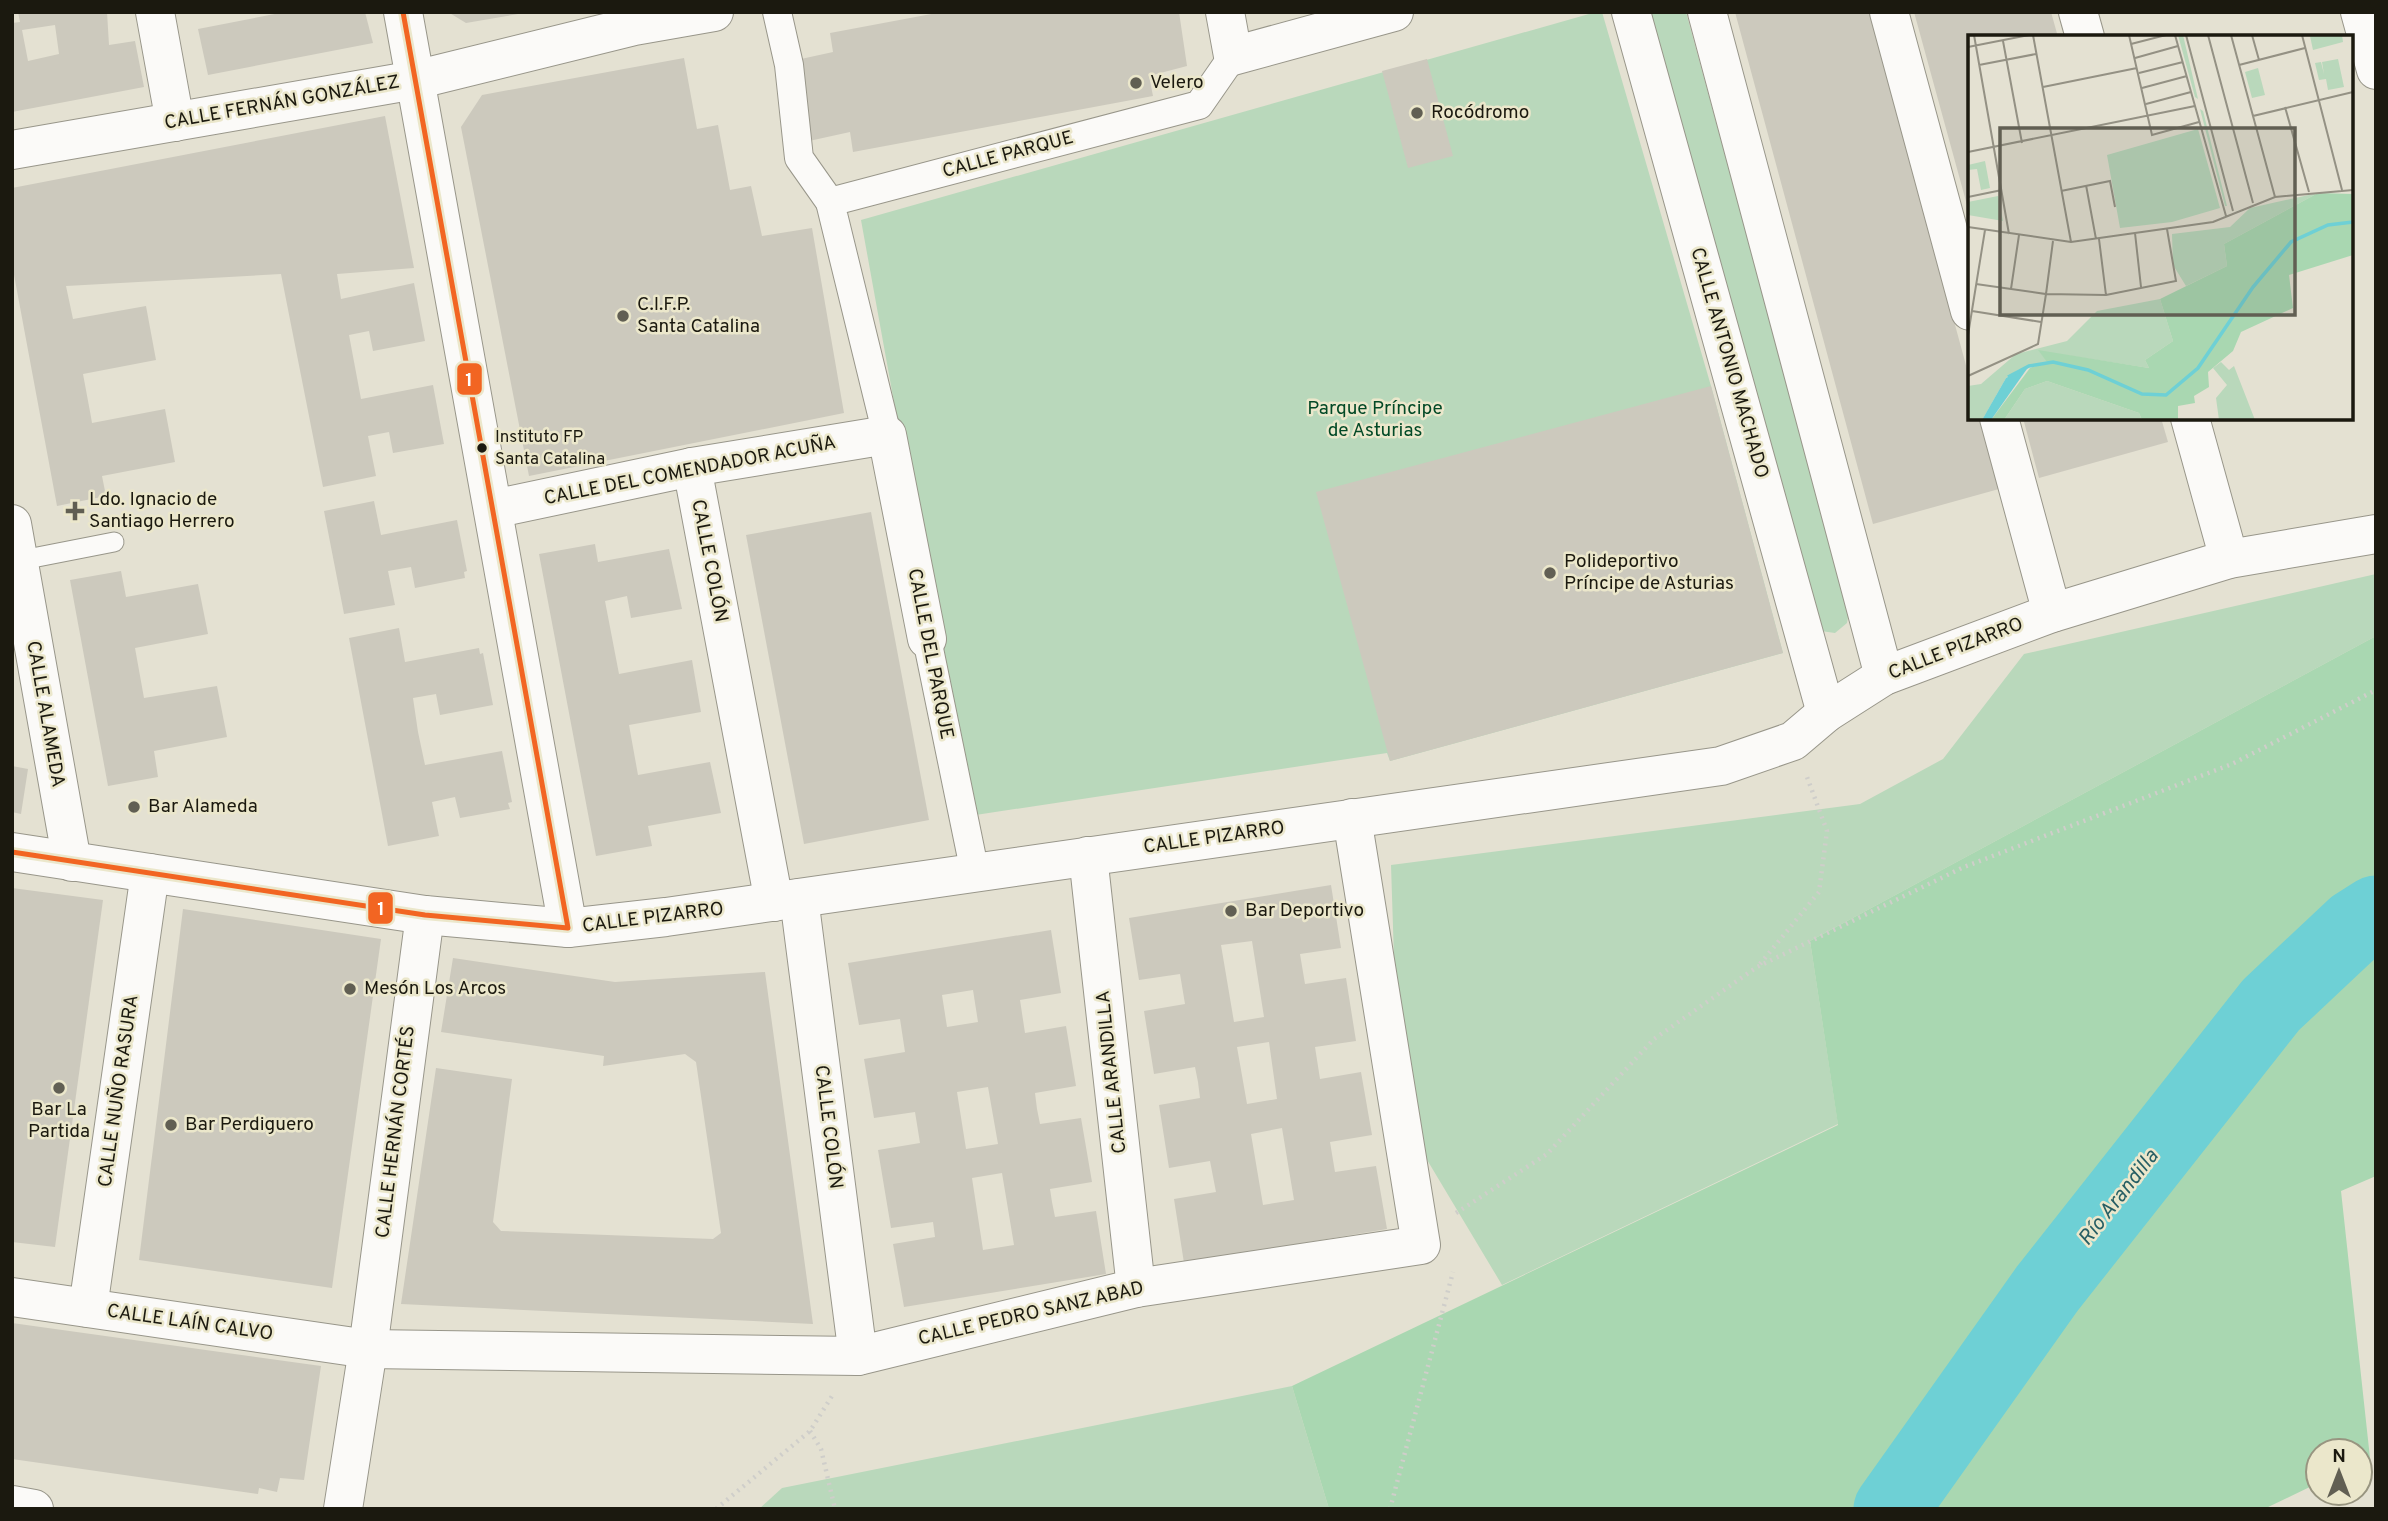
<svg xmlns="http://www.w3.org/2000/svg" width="2388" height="1521" font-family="Overpass,sans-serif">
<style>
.green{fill:#b9d8bb}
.forest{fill:#a9d7b1}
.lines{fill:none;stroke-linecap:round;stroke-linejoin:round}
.river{stroke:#6ed0d5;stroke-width:75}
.building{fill:#ccc9bd;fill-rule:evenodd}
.service-casing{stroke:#98968a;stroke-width:21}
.pedestrian-casing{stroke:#98968a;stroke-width:30}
.minor-casing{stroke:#98968a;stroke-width:40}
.path{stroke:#cfceca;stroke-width:4.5;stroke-dasharray:2 5;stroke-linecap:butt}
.service{stroke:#fbfaf8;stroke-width:19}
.pedestrian{stroke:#fbfaf8;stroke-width:28}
.minor{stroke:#fbfaf8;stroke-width:38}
.bus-1-casing{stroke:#ebe7cb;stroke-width:10}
.bus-1{stroke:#f26522;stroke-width:5}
.poi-dot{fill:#615f53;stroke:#ebe7cb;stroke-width:2.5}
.bus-dot{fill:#1b190f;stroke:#ebe7cb;stroke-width:2.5}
.labels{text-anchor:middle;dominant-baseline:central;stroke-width:5;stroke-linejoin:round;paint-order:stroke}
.bus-label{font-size:17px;fill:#1b190f;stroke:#ebe7cb;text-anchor:start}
.poi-label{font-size:19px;fill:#1b190f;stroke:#ebe7cb;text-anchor:start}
.street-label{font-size:19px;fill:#1b190f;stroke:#ebe7cb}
.park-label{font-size:19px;fill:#024926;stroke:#ebe7cb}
.water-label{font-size:21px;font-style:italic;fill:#275f64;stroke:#ebe7cb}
.inset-river{fill:none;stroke:#6ed0d5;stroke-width:3.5}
.inset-road{fill:none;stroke:#949184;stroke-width:2}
.view{fill:#615f53;fill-opacity:0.15;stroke:#615f53;stroke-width:3.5}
.inset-edge{fill:none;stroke:#1b190f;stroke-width:3.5}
.line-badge{stroke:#ebe7cb;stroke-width:2.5}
.badge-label{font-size:19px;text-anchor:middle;font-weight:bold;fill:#fff}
</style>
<rect width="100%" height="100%" fill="#e4e1d2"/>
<!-- green -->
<g class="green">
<polygon points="1596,12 1602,12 1711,386 1783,653 1390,761 1387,753 969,816 861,220"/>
<polygon points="1647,12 1686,12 1849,611 1847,623 1835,633 1821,631"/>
<polygon points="2376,574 2376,636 1810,941 1838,1124 1502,1285 1399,1113 1391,865 1860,804 1943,759 2024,654"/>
<polygon points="1292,1386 1329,1509 759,1509 782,1488"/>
</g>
<!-- forest -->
<polygon class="forest" points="2376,636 2376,1176 2341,1191 2370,1458 2360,1463 2360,1451 2318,1451 2318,1483 2264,1509 1329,1509 1292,1386 1838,1125 1810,941"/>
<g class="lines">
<!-- river -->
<polyline class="river" points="1891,1509 2047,1289 2271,1005 2354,927 2376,913"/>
</g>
<!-- building -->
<g class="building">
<path d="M18 12H107L109 45 135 41 144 87 12 112V23L20 22ZM55 25 59 54 28 61 22 30Z"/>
<polygon points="285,12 365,12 373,43 208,75 198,29"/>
<polygon points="448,12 518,12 518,14 466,23"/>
<polygon points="942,12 1179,12 1187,66 1149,76 1153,96 853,152 850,132 809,141 801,59 833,52 830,33"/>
<polygon points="1735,12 1870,12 1970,380 1970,418 1980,418 1999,489 1873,524"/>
<polygon points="1914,12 2051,12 2058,37 1970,37 1970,216"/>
<polygon points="684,58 697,129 718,125 730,190 751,186 762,236 812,228 844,413 529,476 461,127 482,95"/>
<polygon points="1427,59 1453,156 1408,168 1382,71"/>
<polygon points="385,116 414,268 337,274 341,299 414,283 425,341 373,351 369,331 349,335 361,399 433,385 444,444 393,453 389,432 368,436 376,476 323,487 281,274 66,286 73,319 146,306 156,360 83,374 91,417 92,423 165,409 175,462 102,476 106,496 57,506 12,264 12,188"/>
<polygon points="1711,386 1783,653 1390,761 1316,492"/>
<polygon points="2023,418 2161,418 2168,442 2039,478"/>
<polygon points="374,501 381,535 457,520 467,571 464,572 465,578 415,588 411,567 388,571 395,605 344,614 324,511"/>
<polygon points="871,512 929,820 804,844 746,535"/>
<polygon points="595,544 598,562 669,549 682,609 631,618 627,596 605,601 619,674 692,660 701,712 629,725 638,775 710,762 721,813 648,826 652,846 596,856 539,554"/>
<polygon points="121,571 126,597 198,584 208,634 135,648 144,698 217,686 227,737 154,751 158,777 108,786 70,580"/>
<polygon points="399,628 405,662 479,648 480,654 483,653 493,705 440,715 436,694 413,698 418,732 425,765 502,751 512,802 508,803 510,809 460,818 455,797 432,802 439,836 388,846 349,638"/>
<polygon points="12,766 28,769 21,814 12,812"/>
<path d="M1331 885 1341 948 1300 954 1305 984 1346 978 1356 1041 1315 1047 1320 1079 1361 1072 1372 1135 1330 1142 1335 1172 1376 1166 1387 1229 1184 1263 1174 1199 1216 1192 1210 1161 1169 1168 1159 1105 1200 1098 1198 1082 1195 1067 1154 1074 1144 1011 1185 1004 1180 974 1139 980 1129 918ZM1252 941 1264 1017 1234 1022 1221 945ZM1269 1042 1277 1099 1247 1104 1237 1047ZM1282 1128 1294 1200 1263 1205 1251 1134Z"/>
<polygon points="12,888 103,900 55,1247 12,1242"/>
<polygon points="183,909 381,939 332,1288 139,1260"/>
<path d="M1051 930 1061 993 1020 1000 1025 1033 1066 1026 1076 1086 1035 1093 1037 1109 1040 1124 1081 1118 1092 1182 1050 1189 1052 1202 1055 1217 1096 1211 1106 1274 904 1307 893 1244 935 1237 933 1222 891 1228 878 1150 920 1143 915 1112 874 1118 864 1059 905 1052 900 1019 859 1025 848 963ZM973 990 978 1022 947 1027 942 995ZM988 1087 998 1144 966 1149 957 1092ZM1002 1173 1014 1245 983 1250 972 1178Z"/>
<polygon points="453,958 615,982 765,972 813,1324 401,1304 436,1068 512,1079 493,1222 501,1231 713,1239 721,1233 696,1062 685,1054 603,1066 604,1056 441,1032"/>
<polygon points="12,1323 321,1366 304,1480 280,1478 277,1492 259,1488 258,1494 12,1459"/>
</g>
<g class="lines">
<defs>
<polyline id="service" points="17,561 114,542"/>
<g id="pedestrian">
<polyline points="777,12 789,65 799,158 830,202"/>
<polyline points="887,435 830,202 1199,105 1233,56"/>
<polyline points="927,639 975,873"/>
</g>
<g id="minor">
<polyline points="155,12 175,122"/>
<polyline points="403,12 568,928"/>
<polyline points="1225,12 1233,56 1394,12"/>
<polyline points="1631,12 1826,713"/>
<polyline points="1707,12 1884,676"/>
<polyline points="1889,12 1970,311"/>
<polyline points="2078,12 2085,37"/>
<polyline points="2360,12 2376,70"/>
<polyline points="12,150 415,80 634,26 714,12"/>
<polyline points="1999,418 2052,613"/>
<polyline points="2190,418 2229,559"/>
<polyline points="692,467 774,902"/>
<polyline points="493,509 692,467 887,435 927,639"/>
<polyline points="12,524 72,862"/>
<polyline points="12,852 425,915 568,928 666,917 1721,766 1793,741 1826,713 1884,676 2052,613 2229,559 2376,534"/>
<polyline points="1088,856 1136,1288"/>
<polyline points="799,898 858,1356"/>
<polyline points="12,1297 368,1349 425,915"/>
<polyline points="88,1308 150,873"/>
<polyline points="12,1505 34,1509"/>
<polyline points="343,1509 368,1349 858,1356 1136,1288 1421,1245 1352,818"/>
</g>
</defs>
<!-- service casing -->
<use href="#service" class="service-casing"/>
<!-- pedestrian casing -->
<use href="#pedestrian" class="pedestrian-casing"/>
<!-- minor casing -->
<use href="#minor" class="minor-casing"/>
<!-- path -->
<g class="path">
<polyline points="1760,964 1819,892 1827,831 1807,777"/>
<polyline points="1456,1213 1547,1154 1654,1039 1757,967 1964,867 2232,764 2376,690"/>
<polyline points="810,1431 821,1449 835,1509"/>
<polyline points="716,1509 810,1431 832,1396"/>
<polyline points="1390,1509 1453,1272"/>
</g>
<!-- service -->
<use href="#service" class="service"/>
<!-- pedestrian -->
<use href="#pedestrian" class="pedestrian"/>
<!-- minor -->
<use href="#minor" class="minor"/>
<defs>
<polyline id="bus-1" points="12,852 425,915 568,928 403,12"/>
</defs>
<!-- bus-1 casing -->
<use href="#bus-1" class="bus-1-casing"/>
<!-- bus-1 -->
<use href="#bus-1" class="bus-1"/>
</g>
<!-- markers -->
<g class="poi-dot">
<circle cx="1136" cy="83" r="7"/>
<circle cx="1417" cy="113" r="7"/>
<circle cx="623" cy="316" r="7"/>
<path d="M71.5 500.5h7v7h7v7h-7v7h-7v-7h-7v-7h7z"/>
<circle cx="1550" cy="573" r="7"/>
<circle cx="134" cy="807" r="7"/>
<circle cx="1231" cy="911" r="7"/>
<circle cx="350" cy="989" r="7"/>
<circle cx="59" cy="1088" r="7"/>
<circle cx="171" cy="1125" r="7"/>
</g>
<circle class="bus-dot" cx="482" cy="448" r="6"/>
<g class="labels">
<!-- bus labels -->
<g class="bus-label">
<text x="495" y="438">Instituto FP<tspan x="495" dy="22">Santa Catalina</tspan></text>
</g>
<!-- poi labels -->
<g class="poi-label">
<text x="1150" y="83">Velero</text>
<text x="1431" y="113">Rocódromo</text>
<text x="637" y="305">C.I.F.P.<tspan x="637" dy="22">Santa Catalina</tspan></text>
<text x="89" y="500">Ldo. Ignacio de<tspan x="89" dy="22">Santiago Herrero</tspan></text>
<text x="1564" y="562">Polideportivo<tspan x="1564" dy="22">Príncipe de Asturias</tspan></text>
<text x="148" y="807">Bar Alameda</text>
<text x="1245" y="911">Bar Deportivo</text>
<text x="364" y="989">Mesón Los Arcos</text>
<text x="59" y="1110" text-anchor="middle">Bar La<tspan x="59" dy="22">Partida</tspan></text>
<text x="185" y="1125">Bar Perdiguero</text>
</g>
<!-- street labels -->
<g class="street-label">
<text transform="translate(282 103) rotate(-10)">CALLE FERNÁN GONZÁLEZ</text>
<text transform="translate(1008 155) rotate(-15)">CALLE PARQUE</text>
<text transform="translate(1729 363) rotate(74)">CALLE ANTONIO MACHADO</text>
<text transform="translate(690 471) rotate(-11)">CALLE DEL COMENDADOR ACUÑA</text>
<text transform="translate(709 561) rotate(79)">CALLE COLÓN</text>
<text transform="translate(1956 649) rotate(-21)">CALLE PIZARRO</text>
<text transform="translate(930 654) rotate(79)">CALLE DEL PARQUE</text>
<text transform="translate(45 714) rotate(80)">CALLE ALAMEDA</text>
<text transform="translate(1214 838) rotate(-8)">CALLE PIZARRO</text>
<text transform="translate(653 918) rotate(-7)">CALLE PIZARRO</text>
<text transform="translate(1112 1072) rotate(-96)">CALLE ARANDILLA</text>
<text transform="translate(119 1091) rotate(-82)">CALLE NUÑO RASURA</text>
<text transform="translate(828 1127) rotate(83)">CALLE COLÓN</text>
<text transform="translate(396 1132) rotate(-83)">CALLE HERNÁN CORTÉS</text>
<text transform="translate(1031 1314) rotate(-13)">CALLE PEDRO SANZ ABAD</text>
<text transform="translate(190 1323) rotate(8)">CALLE LAÍN CALVO</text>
</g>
<!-- park labels -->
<g class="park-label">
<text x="1375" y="409">Parque Príncipe<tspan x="1375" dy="22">de Asturias</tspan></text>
</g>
<!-- water labels -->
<g class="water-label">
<text transform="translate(2119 1198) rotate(-52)">Río Arandilla</text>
</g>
</g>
<!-- overview -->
<g transform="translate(1968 35)">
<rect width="385" height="385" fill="#e4e1d2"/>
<path d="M210 0H215L230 64 227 62ZM374 0 375 7 345 15 342 1ZM370 24 376 52 360 55 358 44 351 45 347 28 353 27 356 39 354 27ZM290 33 297 60 284 63 277 37ZM232 74 235 76 259 171H257ZM230 94 252 173 204 187 152 193 139 120ZM17 126 22 153 13 155 9 134 0 135V130ZM350 158 256 209 259 231 218 251 205 230 204 199 262 192 282 173ZM30 161 35 186 0 180V167ZM192 264 205 306 177 325 181 333 71 316 80 327 50 335 38 343 14 385H0V351L13 349 48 319 99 306 129 276ZM253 327 261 335 266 331 287 385H251L248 363 259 350 245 333ZM79 346 171 378 174 385H36L57 354Z" fill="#b9d8bb"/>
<path d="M350 158 385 159V220L321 240 325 273 273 297 265 316 240 337 241 352 226 361 227 368 210 371V385H174L171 378 79 346 57 354 36 385H23L62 333 79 327 70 315 181 333 177 325 205 306 192 264 259 231 256 209Z" fill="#a9d7b1"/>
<path d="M61 331 23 385H14L38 343Z" fill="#6ed0d5"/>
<path class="inset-river" d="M40 342 61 331 85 327 120 335 174 359 198 360 230 333 285 252 323 207 360 190 385 187"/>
<path class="inset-road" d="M6 0 41 199M65 0 103 207M161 0 184 100 231 87M207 0 258 181M218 0 265 176M240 0 285 168M263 0 307 162M284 0 291 25M334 0 374 155M35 6 54 108M163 9 198 0M0 12 61 0M167 23 210 11M11 30 68 19M271 30 337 13M171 38 215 27M75 52 169 33M174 53 219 41M178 69 223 57M317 72 341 157M285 81 385 57M0 117 227 71M118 150 128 204M93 156 142 146 147 172M0 162 34 155M0 192 103 207 245 187 307 162 385 155M167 198 173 252M131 204 138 260M8 249 78 259 85 206M43 254 51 200M4 276 73 287M0 300 17 195M0 341 70 309 78 259 138 260 208 246 199 194"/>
<path class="view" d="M32 93H327V280H32Z"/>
<rect width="385" height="385" class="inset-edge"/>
</g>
<g class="line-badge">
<rect x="456" y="362" width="27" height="34" rx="7" fill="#f26522"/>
<rect x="367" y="891" width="27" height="34" rx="7" fill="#f26522"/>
</g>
<g class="badge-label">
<text x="469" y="386">1</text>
<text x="381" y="915">1</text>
</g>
<!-- border -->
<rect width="2388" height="1521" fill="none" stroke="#1b190f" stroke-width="28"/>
<!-- north arrow -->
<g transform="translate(2339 1472)"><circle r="33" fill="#ebe7cb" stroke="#989580" stroke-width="2"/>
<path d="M0-5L12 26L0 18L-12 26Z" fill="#615f53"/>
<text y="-10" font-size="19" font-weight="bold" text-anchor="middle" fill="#1b190f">N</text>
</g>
</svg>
